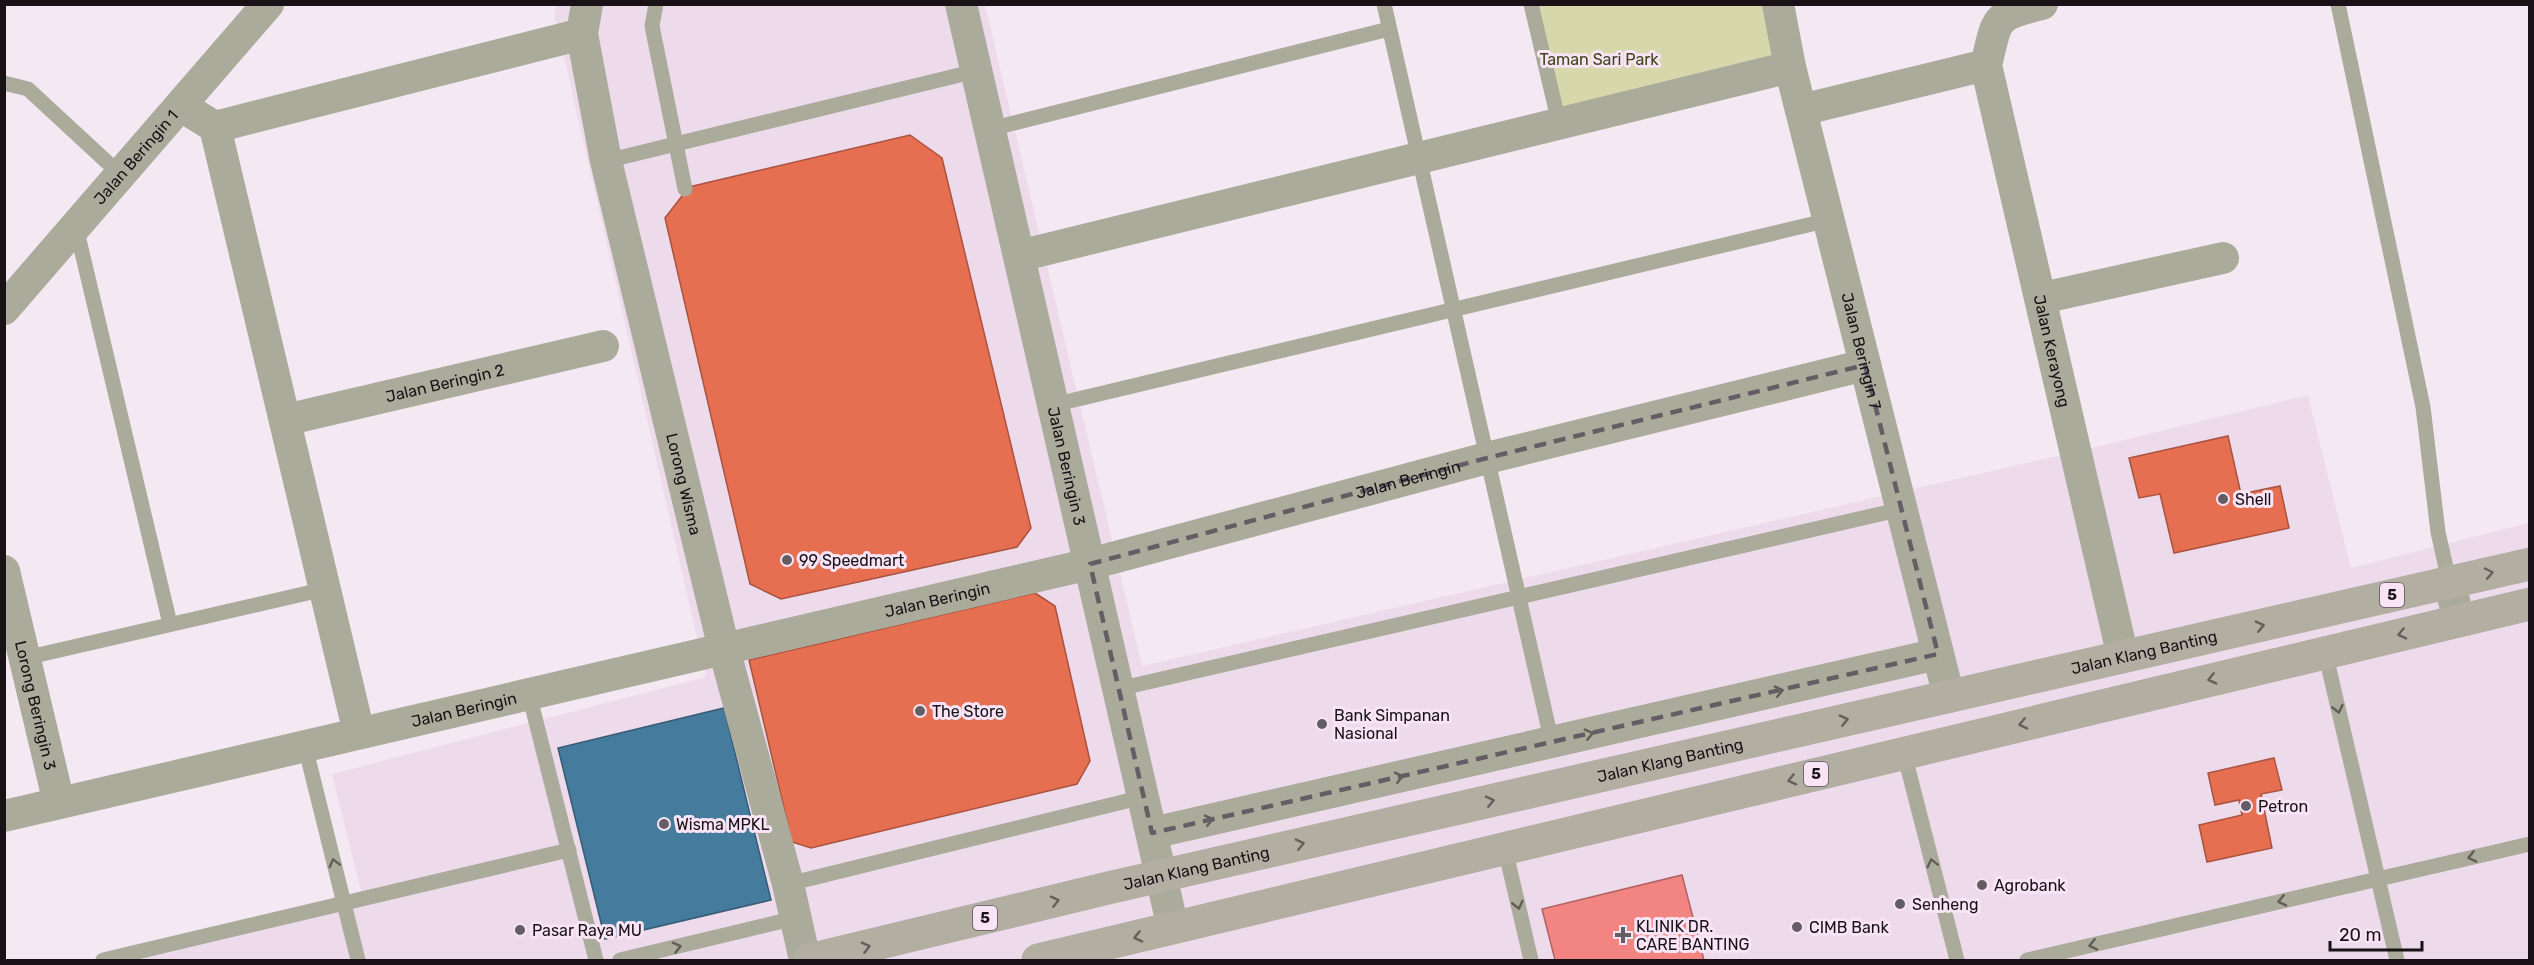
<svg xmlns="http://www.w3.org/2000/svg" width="2534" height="965" font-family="Rubik,sans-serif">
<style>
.built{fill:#eddaea}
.green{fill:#d7d7ac}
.shops{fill:#e76f51;stroke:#a95340;stroke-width:1.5}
.health{fill:#f28482;stroke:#b16262;stroke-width:1.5}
.public{fill:#457b9d;stroke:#385c75;stroke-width:1.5}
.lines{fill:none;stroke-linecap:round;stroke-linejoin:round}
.service{stroke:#aaab9a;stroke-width:15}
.minor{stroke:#aaab9a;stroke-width:32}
.trunk{stroke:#b2aea2;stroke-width:33}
.service-bridge{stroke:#aaab9a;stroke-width:15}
.oneway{stroke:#65605c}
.oneway2{stroke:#615e58}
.marked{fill:none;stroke:#655d64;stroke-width:4.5;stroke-dasharray:12 8;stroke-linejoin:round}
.poi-dot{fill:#655d64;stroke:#f8e4f5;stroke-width:2}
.labels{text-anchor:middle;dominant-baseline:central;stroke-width:6;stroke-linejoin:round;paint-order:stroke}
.shield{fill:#f8e4f5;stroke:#5b515a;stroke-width:1.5}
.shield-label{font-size:15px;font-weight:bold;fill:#181217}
.park-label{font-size:16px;fill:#404419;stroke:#f8e4f5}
.street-label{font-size:16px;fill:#181217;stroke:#f8e4f5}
.poi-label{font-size:16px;fill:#181217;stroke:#f8e4f5;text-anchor:start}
</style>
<rect width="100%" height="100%" fill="#f4e8f2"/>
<!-- built -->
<polygon class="built" points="557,5 985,5 1142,666 2100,446 2308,395 2351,568 2529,523 2529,960 98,960 363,899 332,774 706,677 554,13"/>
<!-- green -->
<polygon class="green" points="1531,5 1778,5 1790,67 1559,123"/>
<!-- shops -->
<g class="shops">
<polygon points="910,135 942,158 1031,528 1017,547 781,599 750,584 665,218 689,187"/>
<polygon points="2228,436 2241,494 2280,486 2289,528 2174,553 2160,494 2139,498 2129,458"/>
<polygon points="1035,593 1055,606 1090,761 1077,784 811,848 792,842 749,660"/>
<polygon points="2274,758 2282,790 2261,794 2272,848 2207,862 2199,825 2242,815 2239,800 2215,805 2208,773"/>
<polygon points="1645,891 1661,955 1668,952 1670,960 1596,960 1581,906"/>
</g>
<!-- health -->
<polygon class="health" points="1682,875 1704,960 1555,960 1542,909"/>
<!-- public -->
<polygon class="public" points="724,708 771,900 605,939 558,748"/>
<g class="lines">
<!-- service -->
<g class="service">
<polyline points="1384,4 1552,743"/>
<polyline points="1531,4 1559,123"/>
<polyline points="2338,4 2423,407 2438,532 2449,581"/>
<polyline points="4,83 28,89 121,175"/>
<polyline points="990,129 1389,29"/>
<polyline points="606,161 976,71"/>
<polyline points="76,227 170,624"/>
<polyline points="1053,405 1829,220"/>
<polyline points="2325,652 2397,960"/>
<polyline points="25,658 325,589"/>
<polyline points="1118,689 1902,509"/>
<polyline points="529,694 596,960"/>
<polyline points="305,746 358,960"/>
<polyline points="1904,753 1957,960"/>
<polyline points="1505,849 1531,960"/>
<polyline points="788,884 1143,797"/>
<polyline points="103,960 569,850"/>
<polyline points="620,960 796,918"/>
<polyline points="2027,960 2530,844"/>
</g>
<!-- minor -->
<g class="minor">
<path id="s1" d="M587 4 582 34 606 161 724 649 788 884 805 960"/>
<path id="s2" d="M961 4 1173 928"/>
<path id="s3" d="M1778 4 1790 67 1949 697"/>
<path id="s4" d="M2042 4C1992 16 1998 18 1986 65L2123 657"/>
<polyline points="181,106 215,127 359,733"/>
<polyline points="1801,110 1986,65"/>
<polyline points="215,127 582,34"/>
<polyline points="1019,256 1790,67"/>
<polyline points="2042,298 2223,258"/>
<path id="s5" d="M4 309 268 4"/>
<path id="s6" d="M285 420 603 346"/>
<path id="s7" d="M4 571 59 803"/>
<polyline points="2449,581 2459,620"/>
<path id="s8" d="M4 816 1090 564 1487 458 1865 365"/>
<polyline points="1152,833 1938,654"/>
</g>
<!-- trunk -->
<g class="trunk">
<path id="s9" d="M809 960 1108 888 2530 564"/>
<polyline points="1038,960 2530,604"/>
</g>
<!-- service-bridge -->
<polyline class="service-bridge" points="656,4 652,26 685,189"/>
</g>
<!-- one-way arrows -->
<defs><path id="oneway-chevron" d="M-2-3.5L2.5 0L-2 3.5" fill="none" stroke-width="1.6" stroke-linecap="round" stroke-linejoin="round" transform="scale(1.5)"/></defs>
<g class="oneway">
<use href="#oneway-chevron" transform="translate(2489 573) rotate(-12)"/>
<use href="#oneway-chevron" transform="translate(2260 626) rotate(-13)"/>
<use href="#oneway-chevron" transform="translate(2402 634) rotate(167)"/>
<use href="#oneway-chevron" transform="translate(2212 679) rotate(167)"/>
<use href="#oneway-chevron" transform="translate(1844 720) rotate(-13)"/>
<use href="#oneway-chevron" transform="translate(2023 724) rotate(167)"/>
<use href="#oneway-chevron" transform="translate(1792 780) rotate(166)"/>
<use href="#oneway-chevron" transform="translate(1490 801) rotate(-13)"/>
<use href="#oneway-chevron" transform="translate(1300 844) rotate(-13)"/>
<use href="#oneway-chevron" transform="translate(1055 901) rotate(-14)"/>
<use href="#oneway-chevron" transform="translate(1138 937) rotate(167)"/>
<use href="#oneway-chevron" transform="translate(866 947) rotate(-14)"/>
</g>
<g class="oneway2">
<use href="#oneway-chevron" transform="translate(1779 691) rotate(-13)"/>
<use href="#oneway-chevron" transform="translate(2338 709) rotate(77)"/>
<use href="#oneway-chevron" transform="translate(1589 734) rotate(-13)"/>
<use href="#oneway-chevron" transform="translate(1399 777) rotate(-13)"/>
<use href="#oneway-chevron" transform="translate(1209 820) rotate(-13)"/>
<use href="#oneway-chevron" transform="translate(2472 857) rotate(167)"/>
<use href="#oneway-chevron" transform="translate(334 863) rotate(-104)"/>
<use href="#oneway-chevron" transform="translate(1932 863) rotate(-104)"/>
<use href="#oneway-chevron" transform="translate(2282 901) rotate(167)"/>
<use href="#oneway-chevron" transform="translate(1518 905) rotate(77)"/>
<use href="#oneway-chevron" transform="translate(2093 945) rotate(167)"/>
<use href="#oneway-chevron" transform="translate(677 947) rotate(-14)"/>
</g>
<!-- marked area -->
<path class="marked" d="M1865 365 1938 654 1152 833 1090 564 1487 458Z"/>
<!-- markers -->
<g class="poi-dot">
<circle cx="2223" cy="499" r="6"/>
<circle cx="787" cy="560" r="6"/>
<circle cx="920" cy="711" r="6"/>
<circle cx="1322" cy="724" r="6"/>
<circle cx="2246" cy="806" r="6"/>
<circle cx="664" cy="824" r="6"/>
<circle cx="1982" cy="885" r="6"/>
<circle cx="1900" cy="904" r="6"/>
<circle cx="1797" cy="927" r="6"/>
<circle cx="520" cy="930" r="6"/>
<path d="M1620 926h6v6h6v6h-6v6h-6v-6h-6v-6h6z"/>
</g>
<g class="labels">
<!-- shield labels -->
<g class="shield">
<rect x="2380" y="583" width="24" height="24" rx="4.5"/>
<rect x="1804" y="762" width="24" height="24" rx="4.5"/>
<rect x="973" y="906" width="24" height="24" rx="4.5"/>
</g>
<g class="shield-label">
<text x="2392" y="595">5</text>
<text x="1816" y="774">5</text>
<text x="985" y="918">5</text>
</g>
<!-- park labels -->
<g class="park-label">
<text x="1599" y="59">Taman Sari Park</text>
</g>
<!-- street labels -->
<g class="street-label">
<text stroke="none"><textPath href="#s5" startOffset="201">Jalan Beringin 1</textPath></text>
<text stroke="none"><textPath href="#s4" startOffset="386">Jalan Kerayong</textPath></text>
<text stroke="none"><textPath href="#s3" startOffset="357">Jalan Beringin 7</textPath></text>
<text stroke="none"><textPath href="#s6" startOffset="164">Jalan Beringin 2</textPath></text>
<text stroke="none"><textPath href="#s2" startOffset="474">Jalan Beringin 3</textPath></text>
<text stroke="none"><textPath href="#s8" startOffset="1444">Jalan Beringin</textPath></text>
<text stroke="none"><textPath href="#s1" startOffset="492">Lorong Wisma</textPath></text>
<text stroke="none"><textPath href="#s8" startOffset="958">Jalan Beringin</textPath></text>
<text stroke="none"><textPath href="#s9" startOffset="1370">Jalan Klang Banting</textPath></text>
<text stroke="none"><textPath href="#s7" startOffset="138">Lorong Beringin 3</textPath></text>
<text stroke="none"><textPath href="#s8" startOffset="472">Jalan Beringin</textPath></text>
<text stroke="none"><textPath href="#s9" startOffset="884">Jalan Klang Banting</textPath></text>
<text stroke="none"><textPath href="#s9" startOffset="398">Jalan Klang Banting</textPath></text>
</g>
<!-- poi labels -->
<g class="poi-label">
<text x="2235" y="499">Shell</text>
<text x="799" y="560">99 Speedmart</text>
<text x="932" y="711">The Store</text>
<text x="1334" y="715">Bank Simpanan<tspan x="1334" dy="18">Nasional</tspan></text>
<text x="2258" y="806">Petron</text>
<text x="676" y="824">Wisma MPKL</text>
<text x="1994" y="885">Agrobank</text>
<text x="1912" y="904">Senheng</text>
<text x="1636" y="926">KLINIK DR.<tspan x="1636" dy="18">CARE BANTING</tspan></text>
<text x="1809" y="927">CIMB Bank</text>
<text x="532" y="930">Pasar Raya MU</text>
</g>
</g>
<!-- border -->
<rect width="2534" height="965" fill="none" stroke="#181217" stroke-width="12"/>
<!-- scale -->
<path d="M2330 941v9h92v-9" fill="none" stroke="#181217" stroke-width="3"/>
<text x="2339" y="941" font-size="18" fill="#181217" stroke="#f8e4f5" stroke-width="4.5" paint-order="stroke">20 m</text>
</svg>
